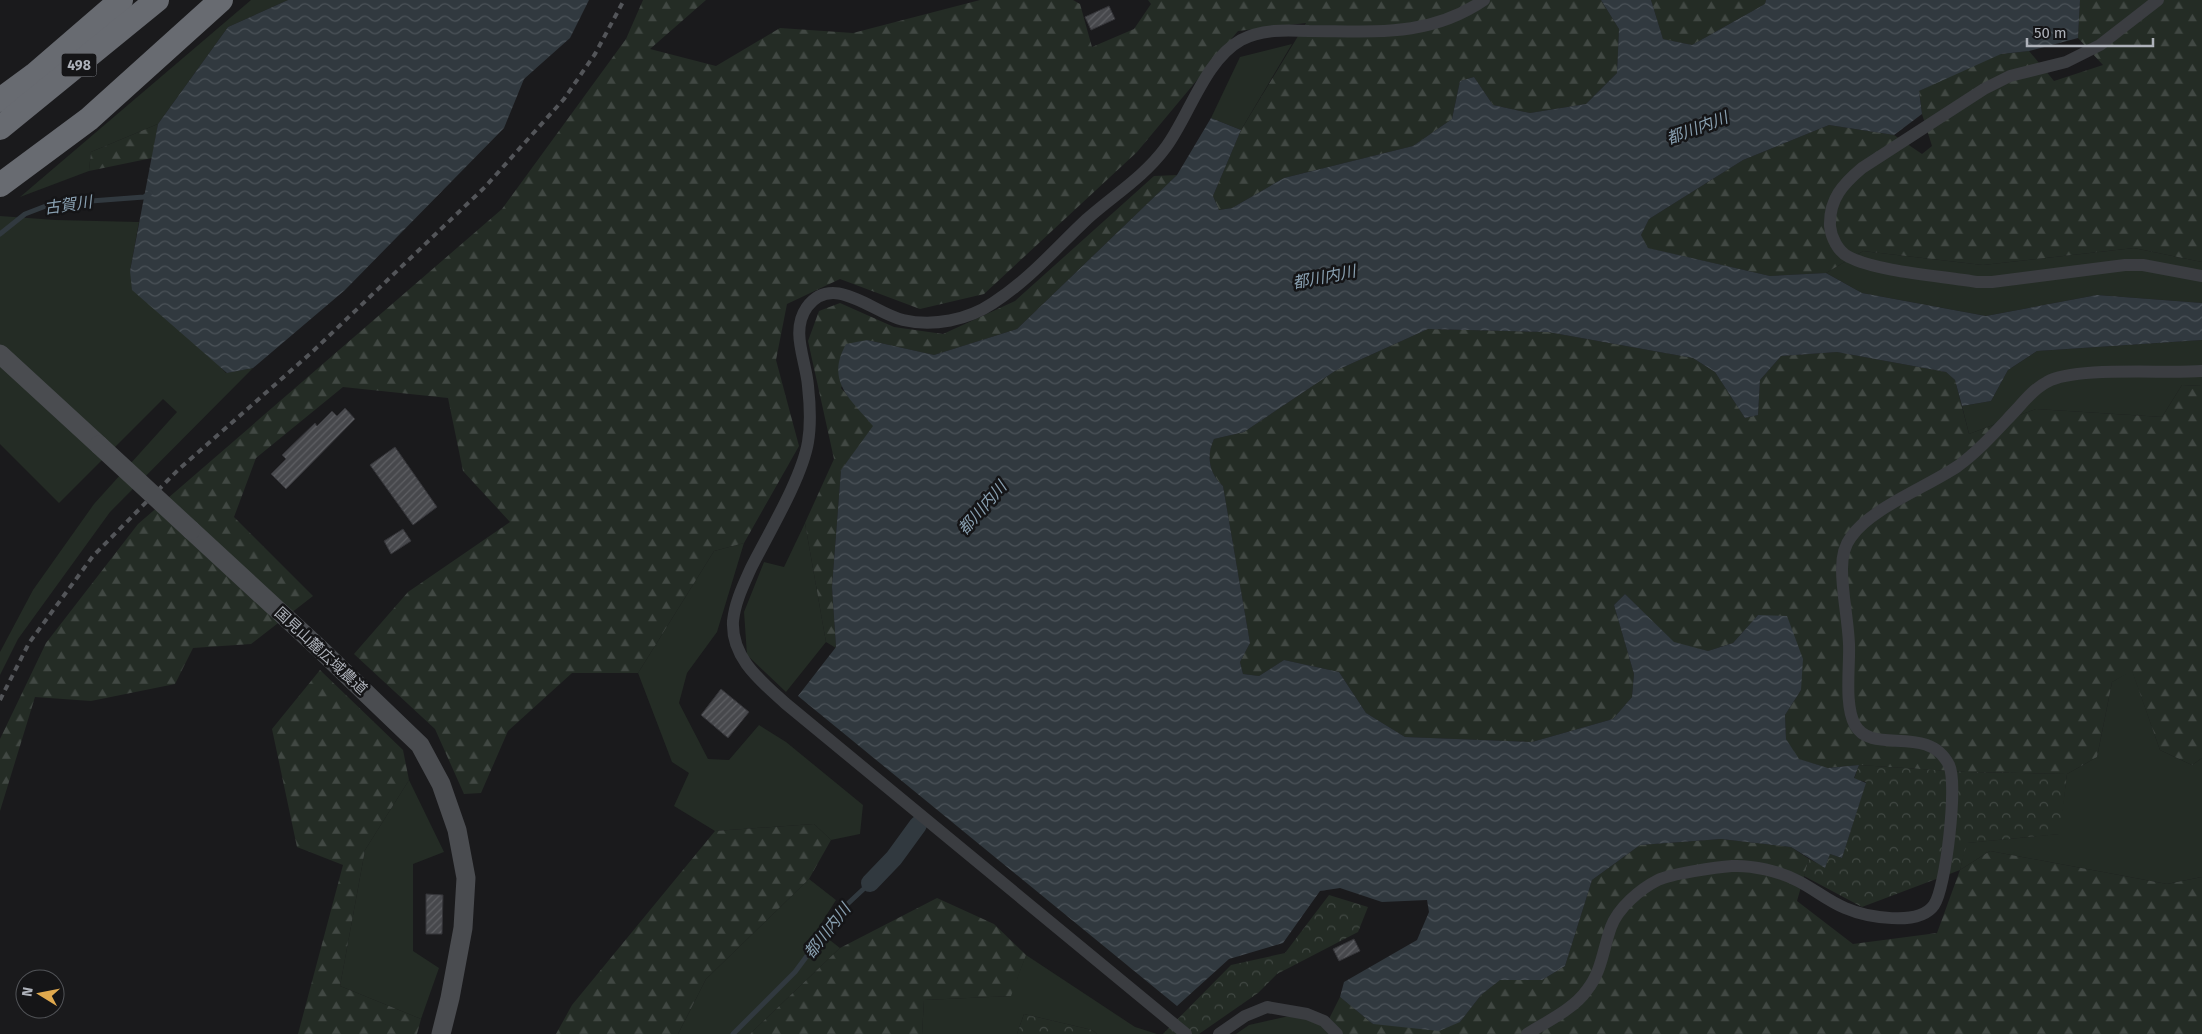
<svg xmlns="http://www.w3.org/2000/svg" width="2202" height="1034" font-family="'Fira Sans','Noto Sans JP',sans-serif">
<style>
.grass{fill:#242c25}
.forest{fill:url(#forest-firs)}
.park{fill:url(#park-crowns)}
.water{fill:url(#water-waves)}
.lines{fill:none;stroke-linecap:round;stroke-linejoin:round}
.stream{stroke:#31393f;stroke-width:5}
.canal{stroke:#31393f;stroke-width:18}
.building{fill:url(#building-hatch);stroke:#343438}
.street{stroke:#3b3d41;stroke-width:12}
.secondary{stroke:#4a4c50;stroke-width:19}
.highway{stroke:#686b71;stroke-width:24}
.rail{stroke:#535559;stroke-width:4;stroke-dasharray:6 5;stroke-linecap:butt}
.secondary-bridge{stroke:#4a4c50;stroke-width:19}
.labels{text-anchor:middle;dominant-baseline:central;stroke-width:5;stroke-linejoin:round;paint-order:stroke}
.shield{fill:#151517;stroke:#808389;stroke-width:1}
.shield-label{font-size:14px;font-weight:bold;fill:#aeb2ba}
.street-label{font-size:15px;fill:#aeb2ba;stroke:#151517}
.water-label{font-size:16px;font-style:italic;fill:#89a0b1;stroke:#151517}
</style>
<defs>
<pattern id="forest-firs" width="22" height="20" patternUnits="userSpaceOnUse" patternTransform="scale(1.25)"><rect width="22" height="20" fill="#242c25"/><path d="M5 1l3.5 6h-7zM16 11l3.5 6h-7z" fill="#414843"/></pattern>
<pattern id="park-crowns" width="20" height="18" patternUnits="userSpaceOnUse" patternTransform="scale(1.25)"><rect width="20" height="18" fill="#242c25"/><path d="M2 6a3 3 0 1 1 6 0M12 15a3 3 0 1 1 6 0" fill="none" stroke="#414843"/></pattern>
<pattern id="water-waves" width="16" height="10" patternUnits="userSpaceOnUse" patternTransform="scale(1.25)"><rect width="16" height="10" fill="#31393f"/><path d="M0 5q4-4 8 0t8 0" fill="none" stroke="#4c5359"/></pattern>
<pattern id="building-hatch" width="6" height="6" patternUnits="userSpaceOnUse" patternTransform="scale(1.25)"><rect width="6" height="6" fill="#47484c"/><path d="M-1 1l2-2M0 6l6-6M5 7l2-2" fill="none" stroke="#5f6064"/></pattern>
</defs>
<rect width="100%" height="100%" fill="#1a1a1c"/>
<!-- grass -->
<g class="grass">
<polygon points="251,0 288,0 228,27 158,124 91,152 89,171 20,197"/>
<polygon points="1292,44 1241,130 1211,118 1240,57"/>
<polygon points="0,216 56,220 139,222 130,271 226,373 253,368 110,512 18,639 0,675 0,652 33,590 94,504 177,412 163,399 59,503 0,444"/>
<polygon points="2134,248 2202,262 2202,303 2097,295 1986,316 1862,293 1826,273 1863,251 1983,265"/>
<polygon points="2202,340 2202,386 2182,385 2162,417 2036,409 1969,434 1962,406 1991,401 2008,370 2037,351"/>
<polygon points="805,523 826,642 786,692 747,655 744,612 764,562 784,567"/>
<polygon points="744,543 717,632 687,673 679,703 708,759 729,760 759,725 786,742 863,805 860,834 831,840 814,824 715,831 674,806 689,773 672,762 638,673 714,551"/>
<polygon points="2132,670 2160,750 2192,765 2202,758 2202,877 2167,884 1990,851 1960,870 1966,843 2059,834 2067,774 2097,757 2112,682"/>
<polygon points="409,780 444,852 413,864 413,951 439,968 421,1019 340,986 365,850"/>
<polygon points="809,879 836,900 817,930 840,948 750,1034 678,1034 706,979"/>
<polygon points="1026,955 1135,1027 1157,1034 1097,1034 1092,1030 1024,1014 1017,1034 922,1034 924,1000 1010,996"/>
<polygon points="1289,1016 1327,1023 1331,1034 1236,1034 1249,1025"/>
</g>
<!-- forest -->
<g class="forest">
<polygon points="643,0 706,0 650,49 716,66 780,28 853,33 980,0 1073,0 1080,4 1092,47 1134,29 1151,4 1148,0 1601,0 1619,29 1617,73 1586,104 1530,113 1493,105 1474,77 1460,81 1452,119 1413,146 1284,178 1232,208 1219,210 1213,196 1241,130 1306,23 1238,31 1137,152 984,294 920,309 840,279 787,304 776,360 799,446 744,543 714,551 638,673 572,673 508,731 481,793 464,794 435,729 354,654 408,592 510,522 463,471 448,398 343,387 256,458 234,517 313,596 251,644 193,648 175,684 91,701 35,697 0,811 0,739 46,643 138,524 502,209 626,39"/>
<polygon points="1651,0 1766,0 1765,4 1692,45 1663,39"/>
<polygon points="2080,0 2202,0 2202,262 2134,248 1983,265 1863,251 1826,273 1770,276 1647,248 1641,235 1649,219 1743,160 1829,125 1894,135 1922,154 1932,146 1922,114 1919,91 1993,55 2029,51 2054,81 2103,65 2078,38"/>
<polygon points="158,124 152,158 89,171 91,152"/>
<polygon points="1177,175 1017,329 934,355 867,340 841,388 874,426 841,470 832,587 836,648 826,642 805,523 834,459 808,341 819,311 840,303 894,327 943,334 1015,301 1154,176"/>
<path d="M1428 329 1548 332 1693 358 1715 372 1745 418 1758 415 1760 380 1781 356 1837 352 1946 372 1955 380 1969 434 2036 409 2162 417 2182 385 2202 386V758L2192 765 2160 750 2132 671 2112 682 2097 757 2067 774 1966 772 1859 765 1828 768 1798 759 1786 739 1785 715 1801 690 1758 615 1733 643 1708 651 1674 643 1625 594 1614 605 1634 674 1632 697 1613 719 1532 742 1405 737 1366 713 1339 672 1284 660 1259 676 1243 674 1240 662 1250 643 1223 486C1209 474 1206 456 1214 439L1244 432 1335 371Z"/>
<polygon points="320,670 403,750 409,780 365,850 340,986 421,1019 417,1034 298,1034 343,865 297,847 272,729"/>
<polygon points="814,824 831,840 809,879 706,979 678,1034 556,1034 572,1005 715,831"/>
<polygon points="1721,839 1791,847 1809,859 1797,901 1853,944 1937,933 1960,870 1990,851 2167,884 2202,877 2202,1034 1331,1034 1327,1023 1340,997 1373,1024 1460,1022 1481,995 1500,980 1542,980 1565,966 1592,880 1640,845"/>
<polygon points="937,898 994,924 1026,955 1011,996 924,1000 922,1034 750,1034 840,948"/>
</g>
<!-- park -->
<g class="park">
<polygon points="1859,765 1966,772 2067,774 2060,834 1967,843 1960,870 1862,907 1804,876 1809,859 1825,867 1830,854 1842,858 1866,782 1854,779"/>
<polygon points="1329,895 1368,907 1358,932 1277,974 1258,993 1199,1034 1163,1034 1231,965 1285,953"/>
<polygon points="1024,1014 1092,1030 1097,1034 1017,1034"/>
</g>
<!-- water -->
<g class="water">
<polygon points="288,0 589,0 570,38 524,79 504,128 345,290 253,368 227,373 132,290 130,271 158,124 228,27"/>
<path d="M1601 0H1651L1663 39 1692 45 1765 4 1766 0H2080L2078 38 2029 51 2001 54 1919 91 1922 114 1894 135 1829 125 1743 160 1649 219 1641 235 1648 248 1770 276 1826 273 1862 293 1986 316 2097 295 2202 303V340L2037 351 2008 370 1991 401 1962 406 1955 380 1946 372 1837 352 1781 356 1760 380 1758 415 1745 418 1715 372 1693 358 1548 332 1428 329 1335 371 1244 432 1214 439C1206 456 1209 474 1223 486L1250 643 1240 662 1243 674 1259 676 1284 660 1339 672 1366 713 1405 737 1532 742 1613 719 1632 697 1634 674 1614 605 1625 594 1674 642 1708 651 1733 643 1758 615 1787 616 1803 659 1801 690 1785 715 1786 739 1799 759 1828 768 1859 765 1854 778 1866 783 1842 858 1830 854 1825 868 1791 847 1721 839 1640 845 1592 880 1565 966 1542 980H1500L1481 995 1460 1022 1439 1031 1373 1024 1340 997 1344 982 1417 940 1429 912 1427 900 1382 902 1340 888 1320 891 1283 943 1229 959 1177 1006 798 696 836 647 832 587 841 470 873 426C851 399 825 382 846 344L867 340 934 355 1017 329 1177 175 1211 118 1241 130 1213 196 1219 210 1232 208 1284 178 1413 146 1452 119 1460 81 1474 77 1493 105 1530 113 1586 104 1617 73 1619 29Z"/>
</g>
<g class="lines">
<!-- stream -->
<g class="stream">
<polyline points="0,234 25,214 51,204 144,197 150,193"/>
<polyline points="733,1034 795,972 841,910 870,883"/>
</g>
<!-- canal -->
<polyline class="canal" points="870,883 894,858 918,825"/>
</g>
<!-- building -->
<g class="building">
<polygon points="1109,6 1115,19 1091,30 1085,17"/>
<polygon points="345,408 355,419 286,489 271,474 286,459 282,455 315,423 317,426 332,411 337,416"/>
<polygon points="395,447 437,507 413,525 370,465"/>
<polygon points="403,529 411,541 391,554 384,541"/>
<polygon points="721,689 749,712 728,738 701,715"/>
<polygon points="426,894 443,895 442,934 426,934"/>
<polygon points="1354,939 1360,951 1339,961 1333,949"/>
</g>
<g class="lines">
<!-- street -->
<g class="street">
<path d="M2158 0 2100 45 2066 62 2010 76 1984 89 1862 168C1843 184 1829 199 1830 226 1831 237 1838 252 1849 257 1878 272 1943 276 1977 282H1992L2125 265H2143L2202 276"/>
<path d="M1186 1034 785 703C761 681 731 658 733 621 735 602 743 586 751 568 768 534 802 478 808 442 811 424 810 404 808 386 806 360 790 331 807 307 833 272 873 313 903 320 933 327 968 320 993 303 1030 279 1055 249 1087 219 1114 195 1144 177 1166 147 1189 116 1205 60 1241 40 1261 29 1286 30 1309 31 1373 31 1428 38 1484 0"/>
<polyline points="1219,1034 1245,1016 1267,1007 1307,1014 1324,1021 1337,1034"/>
<path d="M1527 1034C1546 1022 1574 1009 1587 990 1602 971 1603 949 1611 927 1618 908 1640 889 1658 880 1670 874 1717 867 1732 866 1752 865 1779 871 1798 881 1814 889 1828 901 1845 908 1866 917 1919 927 1934 905 1946 888 1958 783 1949 765 1928 723 1872 756 1855 725 1844 705 1850 666 1849 644 1848 619 1842 594 1842 569 1842 558 1844 546 1851 537 1871 508 1927 487 1958 466 1980 450 1998 429 2017 409 2025 400 2035 388 2047 382 2075 366 2165 374 2202 371"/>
</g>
<!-- secondary -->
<g class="secondary">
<polyline points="0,354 99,445"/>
<polyline points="191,530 321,650 420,745 441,784 457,830 466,878 463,928 450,998 441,1034"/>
</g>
<!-- highway -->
<g class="highway">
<polyline points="0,100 34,75 121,0"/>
<polyline points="0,128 157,0"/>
<polyline points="0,185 89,119 221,0"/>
</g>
<!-- rail -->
<polyline class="rail" points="0,700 29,643 93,556 178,470 311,353 485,187 564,99 595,54 624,0"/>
<!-- secondary-bridge -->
<polyline class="secondary-bridge" points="99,445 191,530"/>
</g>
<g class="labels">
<!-- shield labels -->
<rect class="shield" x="61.5" y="53.5" width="35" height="23" rx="4"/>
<g class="shield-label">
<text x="79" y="65">498</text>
</g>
<!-- street labels -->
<g class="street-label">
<text transform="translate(321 651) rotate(43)">国見山麓広域農道</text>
</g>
<!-- water labels -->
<g class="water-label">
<text transform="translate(1697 128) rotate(-21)">都川内川</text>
<text transform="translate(68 205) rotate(-8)">古賀川</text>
<text transform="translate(1324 277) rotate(-11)">都川内川</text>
<text transform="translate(982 508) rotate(-49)">都川内川</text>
<text transform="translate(827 931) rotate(-52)">都川内川</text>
</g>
</g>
<!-- north arrow -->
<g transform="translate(40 994) rotate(280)"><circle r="24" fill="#151517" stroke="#525458"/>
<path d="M0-4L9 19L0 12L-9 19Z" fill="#e0a94e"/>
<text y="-8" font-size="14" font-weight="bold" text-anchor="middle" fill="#aeb2ba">N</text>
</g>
<!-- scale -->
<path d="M2027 38v8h126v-8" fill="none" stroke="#aeb2ba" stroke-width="2.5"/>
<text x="2034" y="38" font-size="15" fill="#aeb2ba" stroke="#151517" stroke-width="4" paint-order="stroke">50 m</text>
</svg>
